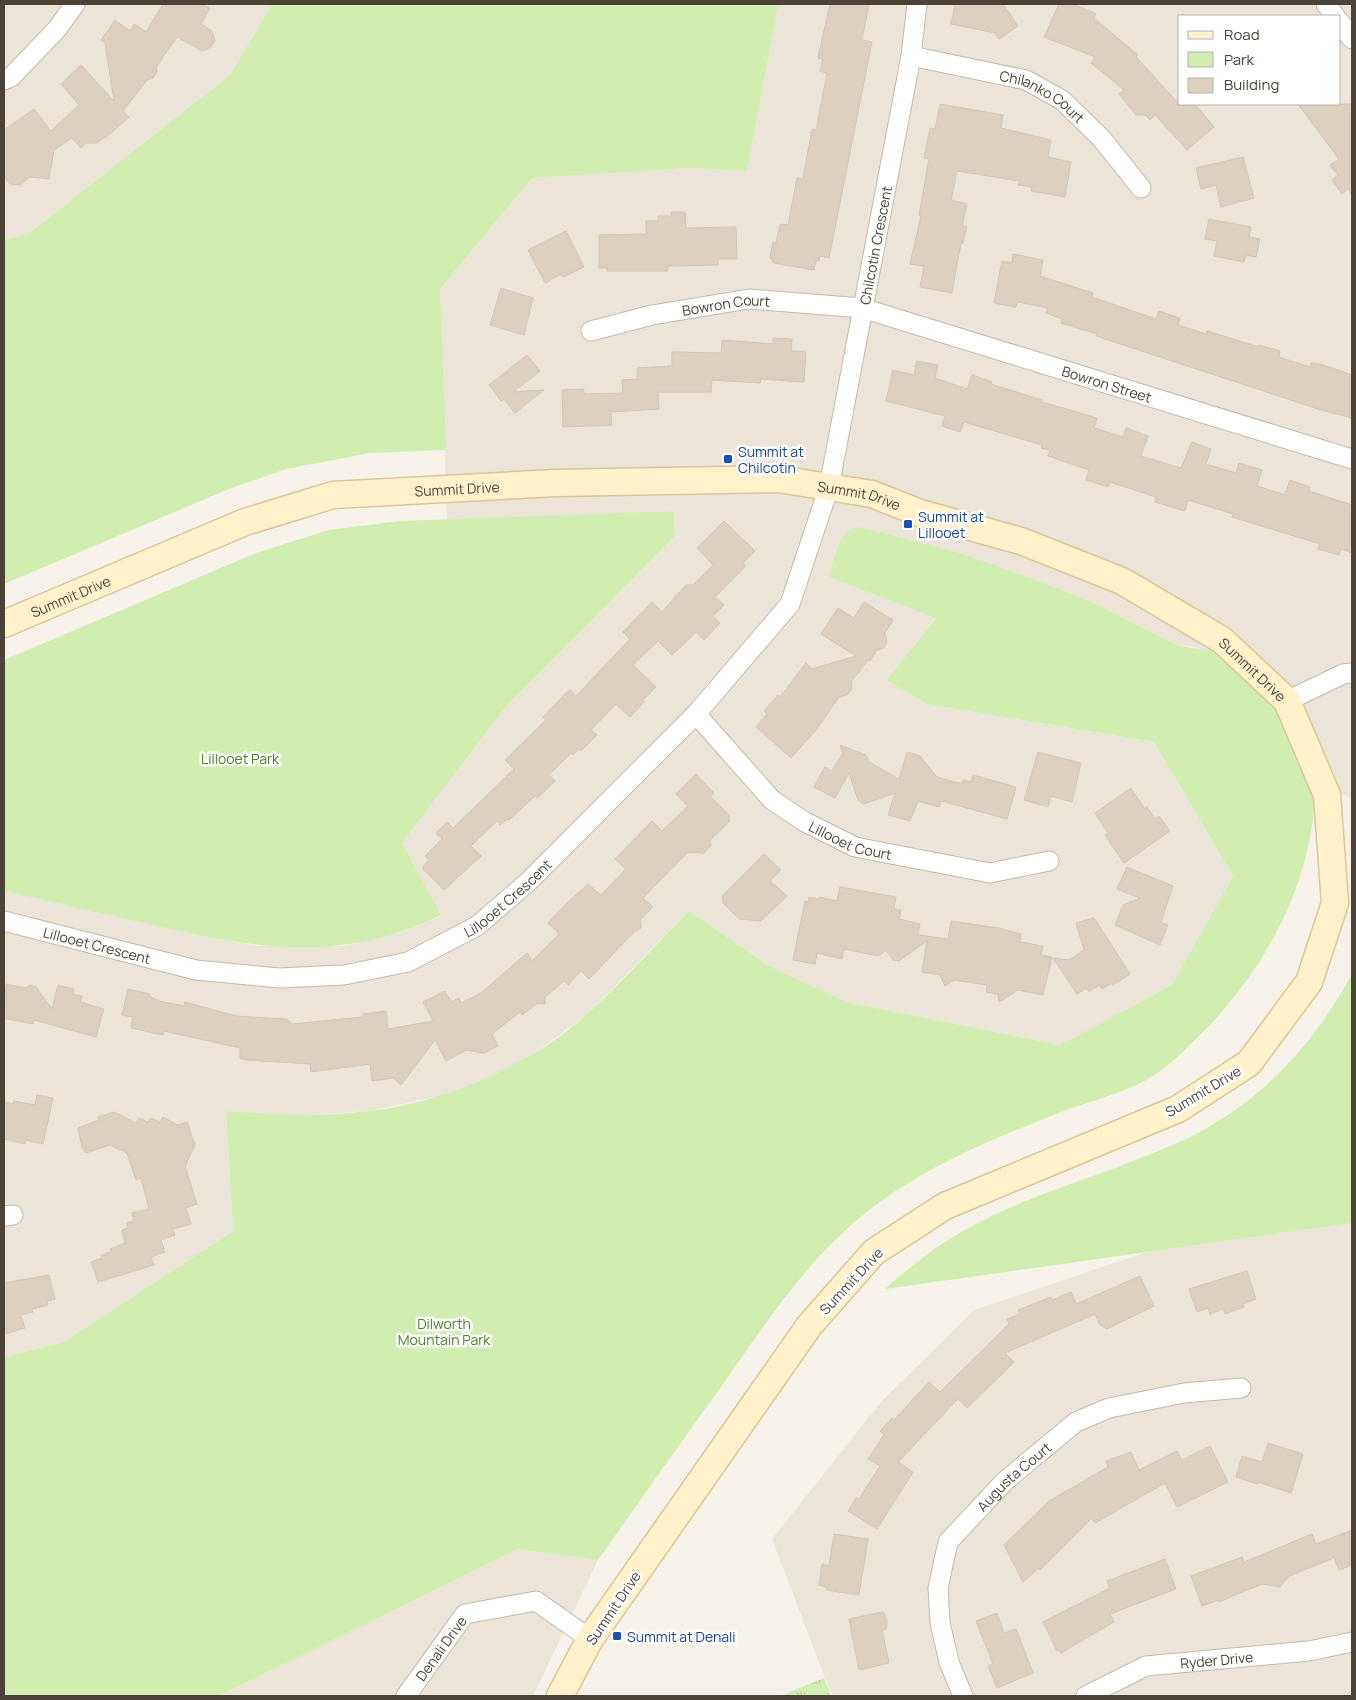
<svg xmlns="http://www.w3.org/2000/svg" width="1356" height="1700" font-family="Manrope,sans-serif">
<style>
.residential{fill:#eae5d8;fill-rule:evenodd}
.grass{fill:url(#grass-tufts)}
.green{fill:#d2edb0}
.building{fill:#dcd1c1;stroke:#d4c6b1}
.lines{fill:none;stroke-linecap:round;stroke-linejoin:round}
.street-casing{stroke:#c3bbab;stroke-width:21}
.secondary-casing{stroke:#d9c797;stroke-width:29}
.street{stroke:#fff;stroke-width:19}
.secondary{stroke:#fff2cb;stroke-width:26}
.transit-dot{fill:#1a4fb4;stroke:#fff;stroke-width:2}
.labels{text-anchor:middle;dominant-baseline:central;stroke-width:5;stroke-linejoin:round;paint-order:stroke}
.street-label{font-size:14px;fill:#4b4337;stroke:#fff}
.transit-label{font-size:14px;fill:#164399;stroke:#fff;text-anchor:start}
.park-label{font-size:14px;fill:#488324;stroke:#fff}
</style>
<defs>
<pattern id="grass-tufts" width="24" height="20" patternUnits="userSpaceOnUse" patternTransform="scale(1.25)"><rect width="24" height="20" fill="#d2edb0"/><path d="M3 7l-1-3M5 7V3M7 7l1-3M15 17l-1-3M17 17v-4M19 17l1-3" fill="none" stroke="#b6cc98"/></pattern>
</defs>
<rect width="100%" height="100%" fill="#f6f2ea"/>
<!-- residential -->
<g class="residential">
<polygon points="4,4 272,4 230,75 28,234 4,240"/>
<path d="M778 4H1352V799L1314 778 1197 647 1179 646 1092 602 859 527 834 563 829 577 936 617 888 680 927 704 1154 742 1233 876 1172 985 1060 1045 846 1002 769 966 689 911 584 1017 517 1065 448 1094 371 1111 299 1115 226 1111 233 1231 64 1342 4 1357V891L212 938 259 946H344L402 932 441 916 402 843 508 704 675 536 674 511 447 520 440 289 532 178 689 168 747 171ZM1180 16H1340V104H1180Z"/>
<polygon points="1352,1223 1352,1696 832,1696 772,1539 881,1402 974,1310 1147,1252"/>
<polygon points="518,1549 598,1560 533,1696 219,1696"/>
</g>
<!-- grass -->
<polygon class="grass" points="824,1678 831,1696 780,1696"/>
<!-- green -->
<g class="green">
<polygon points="272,4 778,4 747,171 689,168 532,178 440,289 446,450 370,453 286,469 229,489 4,584 4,240 28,234 230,75"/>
<path d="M674 511 675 536 508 704 402 843 441 915C339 965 254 948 148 924 100 913 52 902 4 891V660L256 553 329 530 399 521Z"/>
<path d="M859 527 953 551 1000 567 1092 602 1179 646 1215 651 1261 672 1315 797C1310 890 1262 974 1197 1038 1183 1052 1168 1067 1151 1077 1132 1090 1092 1101 1069 1109 993 1139 920 1167 857 1220 804 1265 767 1321 728 1377 684 1438 641 1499 598 1560L518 1549 219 1696H4V1357L64 1342 233 1231 226 1111C274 1114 322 1117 370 1111 444 1102 529 1066 585 1016 621 983 655 946 689 911L769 966 846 1002 1060 1045 1172 985 1233 876 1154 742 927 704 887 680 936 618 829 577C835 560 837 529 859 527Z"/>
<path d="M1352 974V1223L885 1289C914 1263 944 1240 978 1223 1021 1200 1069 1185 1115 1168 1149 1154 1184 1143 1215 1123 1275 1087 1319 1035 1352 974Z"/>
</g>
<!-- building -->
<g class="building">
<polygon points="163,4 201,4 210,8 201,24 212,31 215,40 211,47 202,51 177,37 156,67 157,72 153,78 147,80 123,111 129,117 110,134 97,143 86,143 81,148 72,138 54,150 49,179 30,177 20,185 10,184 4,176 4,130 34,109 51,131 79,105 61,84 81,65 114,101 105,43 101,40 115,20 130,31 134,24 146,32"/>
<polygon points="830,4 869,4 862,40 872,42 829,258 820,256 819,261 816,261 814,270 774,263 770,258 773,242 776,243 780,224 788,225 797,178 803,179 812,129 816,130 827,73 820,71 823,59 818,58"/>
<polygon points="955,4 1003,4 1018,26 999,39 995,33 951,24"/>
<polygon points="1059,4 1073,4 1096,14 1094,18 1138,55 1136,57 1179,104 1195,104 1214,127 1187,150 1155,115 1150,120 1145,115 1136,115 1119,94 1124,90 1091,63 1095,57 1044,37"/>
<polygon points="940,104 1003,115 1001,128 1051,140 1048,157 1071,162 1065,197 1031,191 1032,187 1018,185 1019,181 957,171 951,200 967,204 962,226 967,226 963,243 961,243 952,293 920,287 924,266 910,264 921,216 919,215 929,159 924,158 930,128 935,129"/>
<polygon points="1298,104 1352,104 1352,195 1348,189 1342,194 1332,180 1338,175 1330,165 1339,159"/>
<polygon points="1243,157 1254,198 1221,207 1216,185 1201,189 1196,168"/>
<polygon points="671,212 685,212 686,228 736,227 737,259 718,259 718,265 668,266 668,271 607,271 607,268 599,268 599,235 646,234 646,221 658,221 658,216 671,216"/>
<polygon points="1209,219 1251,227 1249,237 1260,239 1256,257 1246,255 1244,262 1214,256 1217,241 1205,239"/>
<polygon points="566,231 584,267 563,277 561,274 545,283 528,250"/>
<polygon points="1013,254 1043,260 1040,276 1093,293 1092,297 1156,319 1159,311 1180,318 1178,325 1206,334 1207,331 1259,347 1259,345 1280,351 1279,357 1310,367 1311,363 1321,364 1352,375 1352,418 1318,409 1096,336 1097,334 1061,323 1062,319 1046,313 1048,308 1017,302 1016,307 994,303 1002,261 1012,263"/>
<polygon points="501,288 533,298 524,335 490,325"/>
<polygon points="773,338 792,339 791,351 806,352 804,382 761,379 760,383 712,380 711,392 658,392 659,409 611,412 612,425 563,427 562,390 584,389 584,394 623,393 622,380 637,379 637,368 672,366 672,352 721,353 722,340 773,344"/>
<polygon points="527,355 540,371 513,392 544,390 515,413 504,399 501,401 489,385"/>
<polygon points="917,361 938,365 935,378 967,389 972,375 992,382 991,384 1042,400 1042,402 1097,418 1094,428 1123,437 1126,428 1148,436 1141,456 1181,468 1192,442 1211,449 1206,464 1236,473 1239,463 1262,470 1257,486 1285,495 1290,480 1310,487 1309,491 1352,505 1352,553 1341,549 1339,555 1318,549 1320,544 1232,517 1233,514 1188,500 1185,511 1155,502 1156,497 1110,482 1108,487 1086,480 1089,470 1048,456 1050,450 1041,448 1042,445 964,422 960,432 942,426 945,416 886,401 893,370 914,375"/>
<polygon points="724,521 755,551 743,563 746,566 715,597 724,605 713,616 720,623 704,640 696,632 672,655 658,641 633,665 656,687 642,701 644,702 630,717 616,704 591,730 597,735 581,751 579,749 573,755 571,753 549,775 555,781 537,798 535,796 509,820 507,819 500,825 497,821 471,846 481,856 444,890 422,868 429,860 425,856 442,839 436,833 447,822 453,828 514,769 505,760 546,720 543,717 565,694 570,690 576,696 630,639 623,632 652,602 662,612 686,585 693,585 713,565 697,548"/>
<polygon points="864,602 893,620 885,633 887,642 884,648 877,650 870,661 868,660 851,682 852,689 847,695 839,697 816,730 791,758 756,727 767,714 764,711 778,695 780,697 806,663 812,669 856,656 821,634 838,608 854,618"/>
<polygon points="840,745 866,755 869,762 899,779 907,752 920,756 937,777 962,784 963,780 971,782 973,775 1016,787 1007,819 941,801 939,807 918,801 910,821 888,815 895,793 864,804 858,800 849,773 835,798 814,787 825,767 832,771 843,753"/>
<polygon points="1038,752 1081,763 1072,802 1051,796 1048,807 1024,800"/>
<polygon points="696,774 714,793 710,796 729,815 729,822 710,840 711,846 704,853 688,852 643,898 653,907 640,920 641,928 634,932 589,979 581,971 568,985 564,981 545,997 545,1004 538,1003 522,1015 520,1012 492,1034 498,1046 484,1053 466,1050 446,1061 435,1040 401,1085 393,1078 372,1081 370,1064 311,1072 310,1064 247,1060 240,1058 240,1048 164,1031 163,1035 131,1028 133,1017 122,1015 128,989 150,994 149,996 159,1001 184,1006 185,1002 236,1016 287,1019 292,1024 363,1017 363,1014 386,1011 388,1029 433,1021 423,1002 445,991 451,1002 459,998 461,1003 481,993 527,953 532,961 559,934 548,923 565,905 588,884 601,895 626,869 615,859 642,831 652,821 662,831 688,806 676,794"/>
<polygon points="1131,788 1145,809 1147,807 1155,819 1159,816 1170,831 1124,863 1105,835 1108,833 1095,813"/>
<polygon points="764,854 781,870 770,881 787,896 761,921 739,919 723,903 722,896"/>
<polygon points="1127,867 1173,886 1161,922 1168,925 1160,945 1115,925 1123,905 1140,898 1117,889"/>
<polygon points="840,887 896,897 894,909 901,910 899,919 920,924 918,935 948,939 951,921 999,928 1021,934 1020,942 1043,946 1041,955 1052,957 1043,995 1018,990 999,1002 998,994 986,992 987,985 954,980 945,986 940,975 922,972 927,941 899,961 893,960 886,950 878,956 844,949 842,959 817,953 815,964 793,960 805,901 808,902 809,897 819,899 819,897 837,901"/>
<polygon points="1094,918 1130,974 1113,985 1112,983 1102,989 1099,985 1089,992 1087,988 1077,994 1053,958 1069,960 1084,950 1076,923"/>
<polygon points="6,984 26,988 30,985 36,987 52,1009 58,985 74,989 73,994 82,996 80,1002 104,1009 96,1037 34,1020 33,1024 4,1018"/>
<polygon points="37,1095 53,1098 43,1144 25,1140 25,1144 4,1139 4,1102 13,1104 14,1101 35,1105"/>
<polygon points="114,1112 136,1123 139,1118 148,1122 151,1118 160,1122 163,1117 178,1125 187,1122 195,1145 185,1166 197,1204 186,1208 191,1224 173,1229 175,1235 161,1240 165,1252 151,1257 154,1265 98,1282 91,1262 102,1258 101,1255 111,1252 110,1249 125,1243 122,1230 128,1228 127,1223 134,1221 132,1213 149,1209 141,1178 136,1180 127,1153 110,1145 86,1153 82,1147 78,1128 99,1120 98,1117"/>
<polygon points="1247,1271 1256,1299 1243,1304 1244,1307 1225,1314 1223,1309 1210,1314 1208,1308 1197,1312 1189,1289"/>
<polygon points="49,1275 55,1299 47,1301 48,1305 32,1309 33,1312 21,1315 25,1328 4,1334 4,1283"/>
<polygon points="1140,1276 1154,1306 1107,1329 1100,1325 1095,1314 1005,1353 1014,1362 967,1408 958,1399 898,1462 913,1472 877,1529 848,1511 857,1497 859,1499 880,1466 868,1459 884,1435 880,1431 892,1418 894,1420 929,1382 940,1392 1009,1324 1007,1319 1020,1314 1018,1310 1051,1297 1052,1300 1071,1292 1076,1304"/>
<polygon points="1268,1443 1303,1454 1291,1493 1258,1482 1257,1484 1236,1477 1242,1456 1262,1462"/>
<polygon points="1210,1446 1228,1482 1177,1507 1165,1483 1095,1523 1092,1518 1040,1570 1039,1568 1023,1582 1004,1545 1049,1501 1108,1467 1106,1461 1131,1452 1139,1470 1177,1451 1182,1460"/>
<polygon points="1352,1530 1352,1565 1339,1570 1334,1558 1289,1576 1280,1587 1262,1584 1219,1602 1219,1600 1202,1606 1191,1576 1242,1557 1244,1562 1312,1534 1316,1544"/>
<polygon points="834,1534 868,1539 859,1595 826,1590 826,1587 819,1585 822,1564 829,1566"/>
<polygon points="1165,1559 1176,1589 1110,1614 1114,1622 1061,1653 1059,1650 1057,1651 1043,1622 1110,1588 1107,1581"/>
<polygon points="883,1612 887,1620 886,1629 882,1630 889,1663 859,1670 849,1619"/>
<polygon points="997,1613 1004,1633 1016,1629 1033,1673 997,1688 988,1666 993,1664 976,1621"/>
</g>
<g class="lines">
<defs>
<g id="street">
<polyline points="1326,4 1335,16"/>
<polyline points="1340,22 1352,39"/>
<path id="s1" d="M911 56 1026 80 1062 100 1102 139 1141 188"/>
<polyline points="4,80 11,77 57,29 75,4"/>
<path id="s2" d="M591 331 652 315 749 299 862 308 1352 459"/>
<polyline points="1287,701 1343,674 1352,673"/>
<path id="s3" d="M696 714 772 800 805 822 855 847 990 873 1049 861"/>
<path id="s4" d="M4 921 196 970 279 978 344 975 408 962 477 926 528 882 696 714 790 604 829 487 911 56 917 4"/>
<polyline points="4,1216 13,1215"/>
<path id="s5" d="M406 1696 465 1614 536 1601 590 1639"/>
<path id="s6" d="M963 1696 949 1662 940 1623 938 1588 948 1542 1005 1481 1076 1422 1109 1408 1184 1393 1241 1388"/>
<path id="s7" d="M1086 1696 1146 1666 1309 1651 1352 1642"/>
</g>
<g id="secondary">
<path id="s8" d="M4 624 245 522 333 495 555 483 779 479 872 494 920 513 1021 541 1122 581 1222 640 1287 701 1327 795 1335 903 1309 982 1249 1063 1178 1109 945 1206 874 1252 809 1326 590 1639 560 1696"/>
</g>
</defs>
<!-- street casing -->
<use href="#street" class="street-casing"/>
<!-- secondary casing -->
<use href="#secondary" class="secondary-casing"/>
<!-- street -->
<use href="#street" class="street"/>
<!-- secondary -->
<use href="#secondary" class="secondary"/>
</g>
<!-- markers -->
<g class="transit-dot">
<rect x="723" y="454" width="10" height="10" rx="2.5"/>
<rect x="903" y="519" width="10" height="10" rx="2.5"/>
<rect x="612" y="1631" width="10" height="10" rx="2.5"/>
</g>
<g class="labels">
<!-- street labels -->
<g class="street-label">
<text stroke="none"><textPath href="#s1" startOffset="139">Chilanko Court</textPath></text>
<text stroke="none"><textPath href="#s4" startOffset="1309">Chilcotin Crescent</textPath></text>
<text stroke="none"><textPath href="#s2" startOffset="138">Bowron Court</textPath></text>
<text stroke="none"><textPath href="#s2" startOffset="531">Bowron Street</textPath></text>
<text stroke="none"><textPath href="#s8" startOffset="478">Summit Drive</textPath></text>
<text stroke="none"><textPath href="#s8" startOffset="882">Summit Drive</textPath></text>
<text stroke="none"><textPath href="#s8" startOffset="72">Summit Drive</textPath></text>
<text stroke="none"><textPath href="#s8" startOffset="1318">Summit Drive</textPath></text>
<text stroke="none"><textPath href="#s3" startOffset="204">Lillooet Court</textPath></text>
<text stroke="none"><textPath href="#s4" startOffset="531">Lillooet Crescent</textPath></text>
<text stroke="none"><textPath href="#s4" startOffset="96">Lillooet Crescent</textPath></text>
<text transform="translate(1203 1091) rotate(-31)">Summit Drive</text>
<text transform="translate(851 1281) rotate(-47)">Summit Drive</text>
<text stroke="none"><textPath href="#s6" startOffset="252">Augusta Court</textPath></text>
<text transform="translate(613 1608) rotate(-56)">Summit Drive</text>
<text stroke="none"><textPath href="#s5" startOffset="59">Denali Drive</textPath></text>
<text stroke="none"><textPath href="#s7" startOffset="138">Ryder Drive</textPath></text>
</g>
<!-- transit labels -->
<g class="transit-label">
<text x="738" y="451">Summit at<tspan x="738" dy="16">Chilcotin</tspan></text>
<text x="918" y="516">Summit at<tspan x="918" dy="16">Lillooet</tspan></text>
<text x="627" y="1636">Summit at Denali</text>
</g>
<!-- park labels -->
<g class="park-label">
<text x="240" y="758">Lillooet Park</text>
<text x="444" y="1323">Dilworth<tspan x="444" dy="16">Mountain Park</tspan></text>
</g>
</g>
<!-- border -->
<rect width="1356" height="1700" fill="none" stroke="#4b4337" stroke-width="10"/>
<!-- legend -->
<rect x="1178" y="15" width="162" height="90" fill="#ffffff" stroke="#b7b4af"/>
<rect x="1188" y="31" width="25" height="8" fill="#fff2cb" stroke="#b7b4af"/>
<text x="1224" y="40" font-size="15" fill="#4b4337">Road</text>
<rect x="1188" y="52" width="25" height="15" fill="#d2edb0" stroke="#b7b4af"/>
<text x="1224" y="65" font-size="15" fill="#4b4337">Park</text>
<rect x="1188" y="78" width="25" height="15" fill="#dcd1c1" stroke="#b7b4af"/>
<text x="1224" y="90" font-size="15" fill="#4b4337">Building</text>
</svg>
